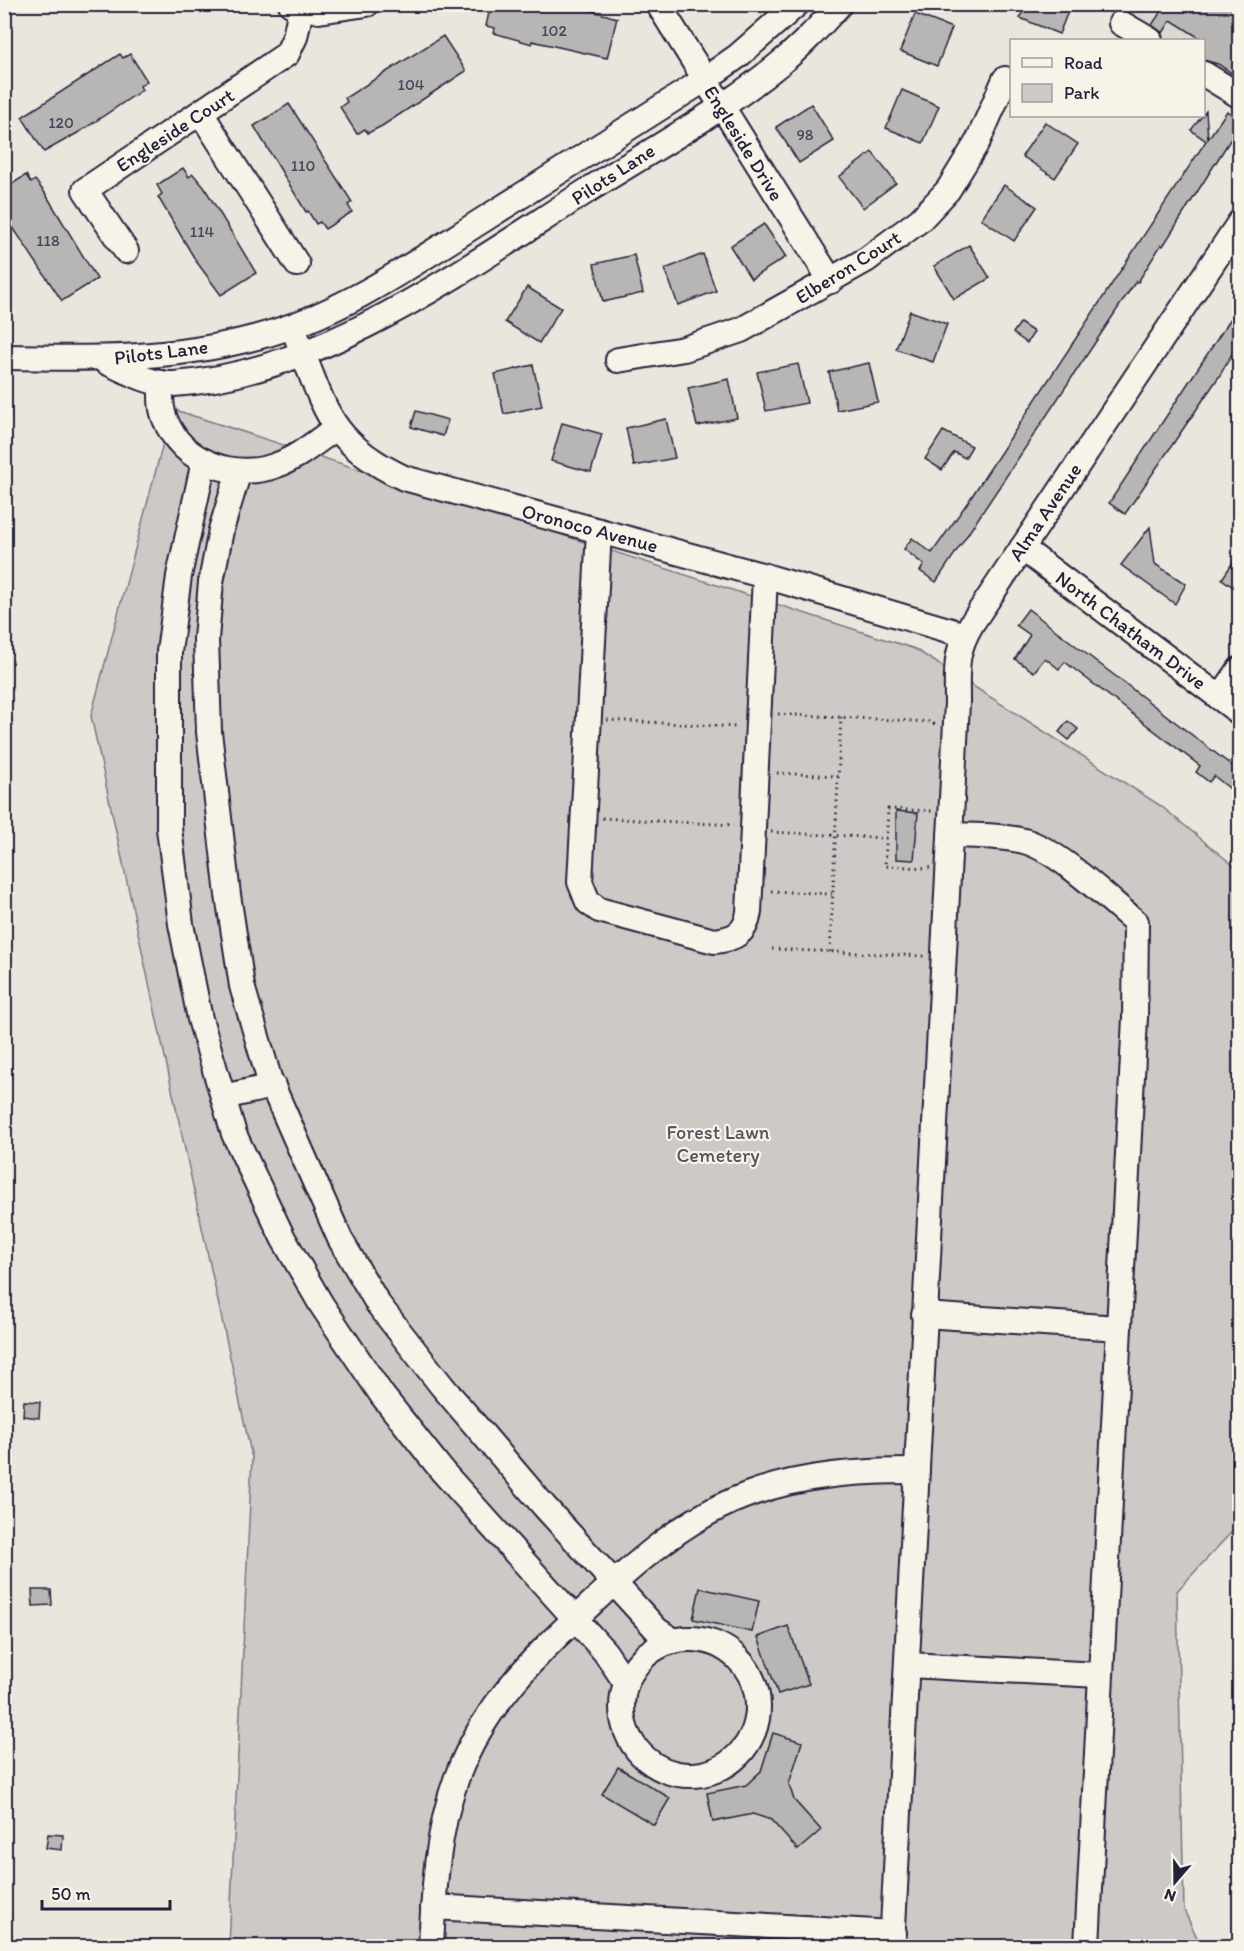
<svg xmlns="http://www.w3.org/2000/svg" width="1244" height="1951" font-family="Itim,sans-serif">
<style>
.built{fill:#dbd8d2}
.green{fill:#cdc9c6;stroke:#787680;stroke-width:1.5}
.building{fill:#b8b6b5;stroke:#22223b;stroke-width:1.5}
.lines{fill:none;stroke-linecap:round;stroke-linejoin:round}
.minor-casing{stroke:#22223b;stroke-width:28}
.path{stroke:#22223b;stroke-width:3;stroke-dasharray:1.5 4.5;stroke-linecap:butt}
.minor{stroke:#f7f3e8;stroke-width:24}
.labels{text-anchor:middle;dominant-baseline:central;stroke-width:4.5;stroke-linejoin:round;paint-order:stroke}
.number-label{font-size:16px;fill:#48475a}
.street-label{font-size:20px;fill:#22223b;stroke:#f7f3e8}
.park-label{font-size:20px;fill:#555465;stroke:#f7f3e8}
</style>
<rect width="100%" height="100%" fill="#eae6de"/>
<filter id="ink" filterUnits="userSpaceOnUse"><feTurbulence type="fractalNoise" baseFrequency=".0167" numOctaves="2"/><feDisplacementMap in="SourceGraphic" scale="12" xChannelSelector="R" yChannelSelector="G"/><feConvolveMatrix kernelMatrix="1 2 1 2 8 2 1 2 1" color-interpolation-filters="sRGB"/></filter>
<g filter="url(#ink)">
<!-- built -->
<polygon class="built" points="1109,5 1239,5 1239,105 1204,81 1204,40 1140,40 1107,20"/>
<!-- green -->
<polygon class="green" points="172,409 915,649 1161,806 1239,870 1239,1524 1177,1591 1184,1910 1201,1946 229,1946 252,1458 91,716"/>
<!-- building -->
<g class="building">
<polygon points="491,4 568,4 617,18 607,58 532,41 532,44 494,33 495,28 486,26"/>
<polygon points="1026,4 1071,4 1059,34 1020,18"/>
<polygon points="1147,4 1239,4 1239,78 1218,64 1203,60 1203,40 1171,20 1163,33 1152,25 1160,13"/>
<polygon points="915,14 952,28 937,66 900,51"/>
<polygon points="443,36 466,71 382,126 368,133 365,129 357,134 340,107 347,102 345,98"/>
<polygon points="120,54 123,58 130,54 147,81 140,86 142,90 81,131 44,152 22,117"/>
<polygon points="902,90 939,106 923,143 886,128"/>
<polygon points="289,104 352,202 348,205 352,212 325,229 320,222 316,224 308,211 306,212 254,126"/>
<polygon points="811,104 834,141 799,163 776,127"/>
<polygon points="1206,111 1208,139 1227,111 1239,120 1239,126 1163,246 1161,245 1138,282 1136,281 936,582 920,571 924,565 904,549 912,538 932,553 970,499 1206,141 1191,130"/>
<polygon points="1045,122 1078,144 1055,178 1022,156"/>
<polygon points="872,152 896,183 863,208 839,177"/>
<polygon points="183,168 189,177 193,174 204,187 256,273 221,295 196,261 158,197 162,194 157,185"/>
<polygon points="26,175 31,183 35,180 45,193 97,279 62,301 4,214 4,189"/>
<polygon points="1004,185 1037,207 1014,241 981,219"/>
<polygon points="764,224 786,257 751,279 730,246"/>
<polygon points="969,245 990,278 954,299 934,266"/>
<polygon points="703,254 716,291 678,305 665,269"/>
<polygon points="634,255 643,293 603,302 594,264"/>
<polygon points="527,287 561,308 539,343 505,322"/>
<polygon points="1239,306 1239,341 1220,375 1125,514 1109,503"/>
<polygon points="910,311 947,324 933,362 896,349"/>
<polygon points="1020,323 1034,332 1027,343 1013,333"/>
<polygon points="869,363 878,402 837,410 829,372"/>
<polygon points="798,364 807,403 766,411 757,372"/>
<polygon points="533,365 542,406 504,414 495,374"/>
<polygon points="729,379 737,418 697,426 688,388"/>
<polygon points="416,411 448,420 443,436 411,427"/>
<polygon points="666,419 675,458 634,466 626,428"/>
<polygon points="562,423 602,434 591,472 551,461"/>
<polygon points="943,431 972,446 965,458 954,452 942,470 925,459"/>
<polygon points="1150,527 1155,564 1186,584 1175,604 1121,565"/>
<polygon points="1239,553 1239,591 1222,579"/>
<polygon points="1028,609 1239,771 1239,796 1214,776 1209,782 1196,772 1200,766 1065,662 1059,669 1045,658 1034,672 1015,659 1030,635 1016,625"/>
<polygon points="1068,721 1078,729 1069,740 1059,732"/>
<polygon points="896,811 918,813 914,860 896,859"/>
<polygon points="24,1401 40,1402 39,1418 23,1416"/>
<polygon points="700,1588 759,1601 752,1632 693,1619"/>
<polygon points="32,1590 51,1590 52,1605 33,1606"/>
<polygon points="788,1626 809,1684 778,1694 758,1637"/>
<polygon points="773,1733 802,1742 789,1784 794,1800 821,1830 798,1850 771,1820 753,1814 713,1822 707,1793 746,1785 761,1771"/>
<polygon points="618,1767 670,1798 654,1825 602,1794"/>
<polygon points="48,1834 63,1835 62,1850 46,1848"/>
</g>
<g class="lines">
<defs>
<g id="minor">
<polyline points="291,4 319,11 367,4"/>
<polyline points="658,4 831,281"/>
<polyline points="1121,23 1150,40"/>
<polyline points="1204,74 1240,96"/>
<polyline points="201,113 297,264"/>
<polyline points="126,251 85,190 287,54 295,37 301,9"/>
<path d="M297 338C325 408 329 443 404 478L765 576 965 635"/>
<path d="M4 357C90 359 173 360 257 337 341 315 413 264 486 218 558 172 631 126 704 80L738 56 797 4"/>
<polyline points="618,360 684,349 741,330 866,260 920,220 948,190 978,141 1005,79"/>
<path d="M106 362C127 371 151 385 174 384 324 374 470 265 593 187 655 148 722 111 778 65 801 47 820 26 840 4"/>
<path d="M161 383C161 395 160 408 165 419 182 463 236 481 277 465 299 457 317 441 336 428"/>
<polyline points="204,461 179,576 169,652 169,828 181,924 200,1019 234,1134 283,1238 321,1304 382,1395 443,1472 605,1652 626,1683"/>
<polyline points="239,471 221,530 211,582 206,639 209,732 228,895 242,986 269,1078 340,1239 378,1304 442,1386 544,1506 657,1630 674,1641"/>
<path d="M599 531 580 882 588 902 599 910 714 941C735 939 746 933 749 912L765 576"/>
<polyline points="1022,548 1240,713"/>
<polyline points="1220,698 1240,669"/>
<path d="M950 835C975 836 1000 835 1024 841 1058 850 1108 899 1136 922L1135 1018 1087 1946"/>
<polyline points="223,1097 273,1086"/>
<polyline points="924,1315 1119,1328"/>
<circle cx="690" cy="1707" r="68"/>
<polyline points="908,1665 1099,1675"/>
<polyline points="433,1907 894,1933"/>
<path d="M431 1946C434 1889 437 1831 457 1777 485 1703 536 1655 592 1603 639 1560 687 1517 747 1495 803 1474 859 1471 917 1471"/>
<path d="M892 1946 957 703C957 669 954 653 972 623L1240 222"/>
</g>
</defs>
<!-- minor casing -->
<use href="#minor" class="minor-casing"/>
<!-- path -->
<g class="path">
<polyline points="778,714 932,722 935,725"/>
<polyline points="607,720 738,727"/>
<polyline points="777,773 838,776"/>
<polyline points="602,818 734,825"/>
<polyline points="771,832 886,838"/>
<polyline points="930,868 885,866 888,809 932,811"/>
<polyline points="771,891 832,894"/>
<polyline points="772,949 924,956"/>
<polyline points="830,952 841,717"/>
</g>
<!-- minor -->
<use href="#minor" class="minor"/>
</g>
</g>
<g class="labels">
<!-- number labels -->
<g class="number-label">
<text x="554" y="30">102</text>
<text x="411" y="84">104</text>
<text x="61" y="122">120</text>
<text x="805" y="134">98</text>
<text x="303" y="165">110</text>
<text x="202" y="231">114</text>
<text x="48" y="240">118</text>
</g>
<!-- street labels -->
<g class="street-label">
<text transform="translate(175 130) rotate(-33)">Engleside Court</text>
<text transform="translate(744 143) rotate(58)">Engleside Drive</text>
<text transform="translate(613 174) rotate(-33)">Pilots Lane</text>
<text transform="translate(848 267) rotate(-32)">Elberon Court</text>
<text transform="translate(161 352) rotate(-7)">Pilots Lane</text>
<text transform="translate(1045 512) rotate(-56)">Alma Avenue</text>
<text transform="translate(590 528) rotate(15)">Oronoco Avenue</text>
<text transform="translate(1131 630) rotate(37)">North Chatham Drive</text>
</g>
<!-- park labels -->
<g class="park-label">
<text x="718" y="1132">Forest Lawn<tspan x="718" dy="23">Cemetery</tspan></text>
</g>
</g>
<!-- margin -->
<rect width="1244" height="1951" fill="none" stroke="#f7f3e8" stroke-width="24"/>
<rect x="12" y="12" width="1220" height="1927" fill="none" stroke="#22223b" stroke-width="2" filter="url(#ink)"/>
<!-- legend -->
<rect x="1010" y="39" width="195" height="78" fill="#f7f3e8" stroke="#a29fa3" stroke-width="1.5"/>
<rect x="1022" y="58" width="30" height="9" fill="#f7f3e8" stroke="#a29fa3" stroke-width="1.5"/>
<text x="1064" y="69" font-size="18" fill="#22223b">Road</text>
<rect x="1022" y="84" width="30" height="18" fill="#cdc9c6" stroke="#a29fa3" stroke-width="1.5"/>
<text x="1064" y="99" font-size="18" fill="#22223b">Park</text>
<!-- north arrow -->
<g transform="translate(1175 1882) rotate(200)" stroke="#f7f3e8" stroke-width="4.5" paint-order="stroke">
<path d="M0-4.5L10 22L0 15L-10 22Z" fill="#22223b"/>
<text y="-9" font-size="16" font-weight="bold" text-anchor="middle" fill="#22223b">N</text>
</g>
<!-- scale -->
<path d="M42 1900v9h128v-9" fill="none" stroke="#22223b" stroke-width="3"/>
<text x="51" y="1900" font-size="18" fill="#22223b" stroke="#f7f3e8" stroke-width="4.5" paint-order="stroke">50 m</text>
</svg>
